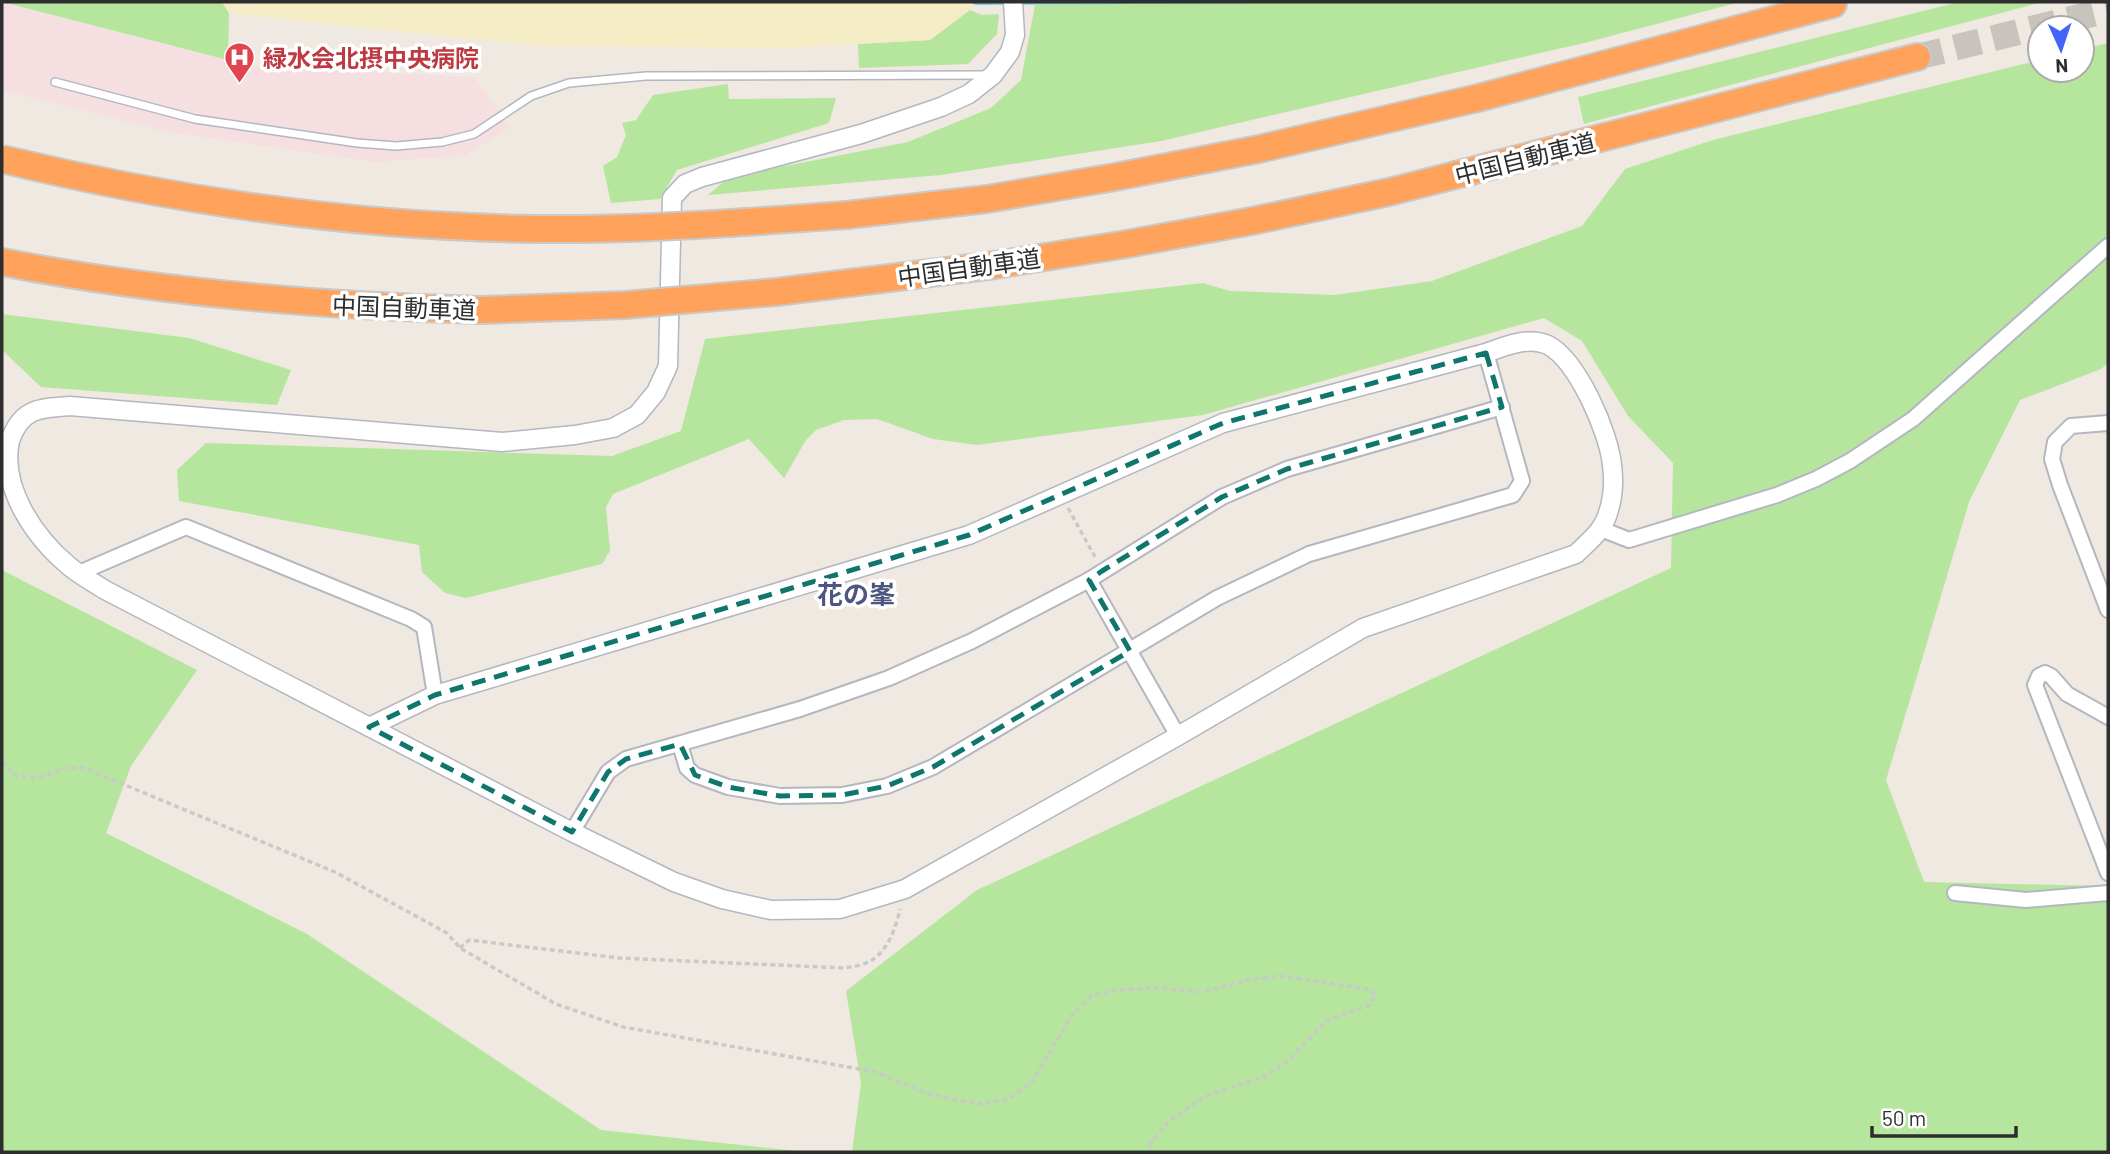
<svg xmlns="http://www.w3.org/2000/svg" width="2110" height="1154" font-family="Barlow,'Noto Sans JP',sans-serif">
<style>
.medical{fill:#f5dfe0}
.green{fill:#b6e59e}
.sand{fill:#f3ecc5}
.water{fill:#75cff0}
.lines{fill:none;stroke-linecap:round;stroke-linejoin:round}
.motorway-tunnel{stroke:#c8c4bd;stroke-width:26;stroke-dasharray:26 13;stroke-linecap:butt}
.service-casing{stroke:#b4b7c1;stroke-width:10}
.minor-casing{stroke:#b4b7c1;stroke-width:18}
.tertiary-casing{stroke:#b4b7c1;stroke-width:21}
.motorway-casing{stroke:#c9c9c9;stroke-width:30}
.path{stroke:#c9c9c9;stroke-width:3.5;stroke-dasharray:5 3.5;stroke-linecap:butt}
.service{stroke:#fff;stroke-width:7}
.minor{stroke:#fff;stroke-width:14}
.tertiary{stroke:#fff;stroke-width:18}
.motorway{stroke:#ffa35c;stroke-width:26}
.motorway-bridge-casing{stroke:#c9c9c9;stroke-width:30;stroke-linecap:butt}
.motorway-bridge{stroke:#ffa35c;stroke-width:26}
.marked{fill:none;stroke:#0f766e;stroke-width:5;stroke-dasharray:14 9;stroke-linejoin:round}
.labels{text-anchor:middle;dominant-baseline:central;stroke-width:7;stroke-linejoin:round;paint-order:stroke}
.health-label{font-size:24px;font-weight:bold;fill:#be3a42;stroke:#fff;text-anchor:start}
.street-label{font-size:24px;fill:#2e2e2e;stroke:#fff}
.neighbourhood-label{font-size:26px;font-weight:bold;fill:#4d5680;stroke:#fff}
</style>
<rect width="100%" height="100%" fill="#efe9e1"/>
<!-- medical -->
<polygon class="medical" points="2,3 251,66 474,77 509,127 466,155 375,162 168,132 2,90"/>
<!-- green -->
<g class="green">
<polygon points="2,2 222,2 229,13 228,60"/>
<polygon points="1206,2 1740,2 1588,42 1161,141 941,175 708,195 729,177 908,142 991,108 1021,80 1035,5"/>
<polygon points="1959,2 2042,2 1584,124 1578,97"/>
<polygon points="970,10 982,15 999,14 997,34 968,64 859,68 858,44 930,40"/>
<polygon points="2108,43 2108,363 2101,369 2020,400 1969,502 1886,780 1924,882 2108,886 2108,1152 852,1152 861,1083 846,991 977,890 1671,568 1673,463 1628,416 1582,341 1544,318 1203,415 977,445 933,439 877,419 844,420 816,430 806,440 784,478 749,439 613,494 606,507 610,551 602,564 466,598 445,593 422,572 419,545 179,501 177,470 206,443 612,456 681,431 705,339 1203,283 1230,291 1335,295 1432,281 1582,226 1625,169 1713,140 2040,60 2040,70 2082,70 2082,49"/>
<polygon points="728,84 729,99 836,98 829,123 677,170 660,199 611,203 603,166 617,157 626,135 622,123 636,120 653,95"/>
<polygon points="2,314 189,338 291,370 277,405 41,387 2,350"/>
<polygon points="2,570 197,670 131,766 106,833 307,934 601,1130 807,1152 2,1152"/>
</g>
<!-- sand -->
<polygon class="sand" points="222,2 967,2 976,5 930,40 787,48 536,46 229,13"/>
<!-- water -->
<polygon class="water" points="967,2 1416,2 976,5"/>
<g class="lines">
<!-- motorway-tunnel -->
<polyline class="motorway-tunnel" points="1917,57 2108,10"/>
<defs>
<polyline id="service" points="55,82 195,119 357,143 396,146 442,142 474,134 531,96 569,83 646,76 988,75"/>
<g id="minor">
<polyline points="2108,423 2071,426 2055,442 2052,459 2060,485 2108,610"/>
<polyline points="1601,529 1629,540 1777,495 1816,479 1850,461 1913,419 2108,246"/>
<polyline points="79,573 186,527 411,619 424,627 435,695"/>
<polyline points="1089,580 1178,736"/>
<polyline points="2108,717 2067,694 2051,676 2045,673 2039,676 2035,685 2108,873"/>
<polyline points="680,744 687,768 695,775 728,787 780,796 842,795 887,786 933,767 1217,598 1309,554 1513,495 1522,481 1486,353"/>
<polyline points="572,832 608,772 626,759 800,709 889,678 972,641 1089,580 1222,497 1287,469 1502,407"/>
<polyline points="1955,893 2026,900 2108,893"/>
</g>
<path id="tertiary" d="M369 727 435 695 969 535 1223 423 1486 353C1505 346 1529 336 1548 345 1578 361 1609 433 1612 465 1614 480 1613 498 1608 513 1603 531 1589 541 1576 554L1363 628 1178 736 905 889 840 909 771 910 722 899 674 882 572 832 105 590C93 582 79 575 69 566 34 537 0 487 10 441 21 408 40 408 70 406L502 442 575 435 613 428 637 415 656 392 668 366 672 198 685 184 702 177 861 134 941 107 969 94 993 75 1010 52 1015 35 1013 2"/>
<g id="motorway">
<polyline points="847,215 987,199 1115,177 1259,149 1478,98 1833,4"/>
<path d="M2 262C160 293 321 306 482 310"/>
<polyline points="776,292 995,265 1121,245 1252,221 1389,192 1917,57"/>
</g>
</defs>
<!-- service casing -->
<use href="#service" class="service-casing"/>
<!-- minor casing -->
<use href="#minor" class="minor-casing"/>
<!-- tertiary casing -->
<use href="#tertiary" class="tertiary-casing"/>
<!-- motorway casing -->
<use href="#motorway" class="motorway-casing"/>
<!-- path -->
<g class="path">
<polyline points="1068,508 1095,557"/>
<polyline points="2,762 17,776 38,778 65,768 84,768 335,872 447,933 460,948 556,1004 623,1027 876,1072 926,1093 956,1100 981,1104 1008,1099 1031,1083 1073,1014 1092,995 1118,990 1158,988 1202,992 1252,979 1282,976 1367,989 1376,994 1369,1005 1326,1021 1290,1059 1264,1077 1206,1096 1172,1119 1151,1141 1150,1152"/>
<path d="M460 948 469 940 619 958 844 968C851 967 859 966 866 963 886 956 896 928 900 909"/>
</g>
<!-- service -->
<use href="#service" class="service"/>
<!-- minor -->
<use href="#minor" class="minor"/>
<!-- tertiary -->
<use href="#tertiary" class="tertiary"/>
<!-- motorway -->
<use href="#motorway" class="motorway"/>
<defs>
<g id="motorway-bridge">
<path d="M2 159C192 205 387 231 583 229 671 228 759 221 847 215"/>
<polyline points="482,310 625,305 776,292"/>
</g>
</defs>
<!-- motorway-bridge casing -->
<use href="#motorway-bridge" class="motorway-bridge-casing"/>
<!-- motorway-bridge -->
<use href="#motorway-bridge" class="motorway-bridge"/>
</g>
<!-- marked area -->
<path class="marked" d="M1486 353 1502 407 1287 469 1222 497 1102 571 1089 580 1130 651 933 767 887 786 842 795 780 796 728 787 695 775 680 744 626 759 608 772 572 832 369 727 435 695 969 535 1223 423Z"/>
<!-- icons -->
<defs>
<symbol id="hospital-pin" viewBox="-11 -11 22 30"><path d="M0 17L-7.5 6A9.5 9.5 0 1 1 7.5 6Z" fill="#e0444e" stroke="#fff"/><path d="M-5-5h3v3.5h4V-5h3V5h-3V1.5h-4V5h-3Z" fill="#fff"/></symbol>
</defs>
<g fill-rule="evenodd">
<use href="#hospital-pin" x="222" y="40" width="35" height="47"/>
</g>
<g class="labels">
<!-- health labels -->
<g class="health-label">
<text x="263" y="57">緑水会北摂中央病院</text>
</g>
<!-- street labels -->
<g class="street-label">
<text transform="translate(1525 158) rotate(-14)">中国自動車道</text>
<text transform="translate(969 267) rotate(-8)">中国自動車道</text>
<text transform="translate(404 307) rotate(2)">中国自動車道</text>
</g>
<!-- neighbourhood labels -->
<g class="neighbourhood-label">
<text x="856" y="593">花の峯</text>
</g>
</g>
<!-- border -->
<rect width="2110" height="1154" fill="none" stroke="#2e2e2e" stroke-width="7"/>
<!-- north arrow -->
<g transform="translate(2061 49) rotate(177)"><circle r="33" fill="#ffffff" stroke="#ababab" stroke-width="2"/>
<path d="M0-5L12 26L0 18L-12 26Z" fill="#4264fb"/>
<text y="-10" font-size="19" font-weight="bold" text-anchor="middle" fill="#2e2e2e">N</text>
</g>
<!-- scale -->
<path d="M1872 1126v10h144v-10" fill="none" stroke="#2e2e2e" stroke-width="3.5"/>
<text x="1882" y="1126" font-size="21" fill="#2e2e2e" stroke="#ffffff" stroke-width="5" paint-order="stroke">50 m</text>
</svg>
